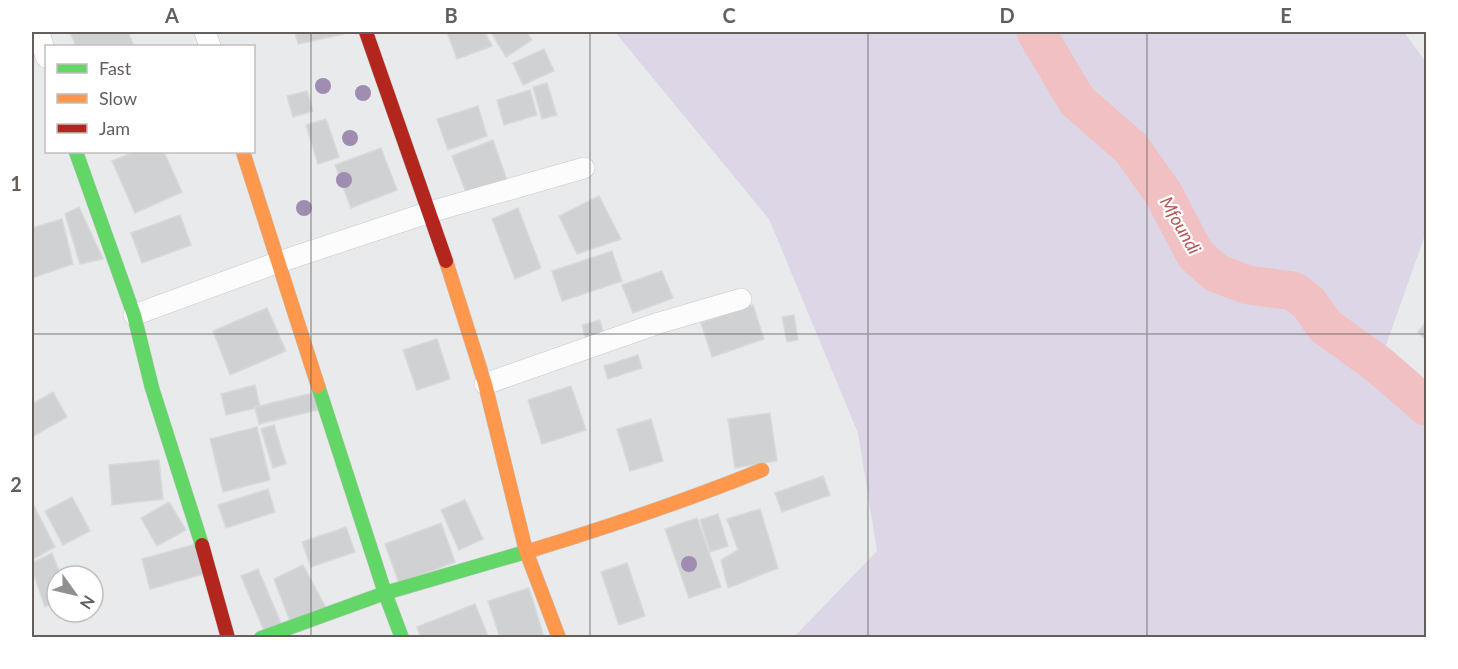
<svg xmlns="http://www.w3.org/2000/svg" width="1458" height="669" font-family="Lato,sans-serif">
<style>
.green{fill:#ddd6e6}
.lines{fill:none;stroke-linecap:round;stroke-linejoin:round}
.river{stroke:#f1c0c3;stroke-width:39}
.building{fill:#d0d1d3;stroke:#d7dadb;stroke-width:1.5}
.street-casing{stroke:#c7c8c9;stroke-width:22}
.fast-casing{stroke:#c7c6c6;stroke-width:15}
.slow-casing{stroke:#c7c6c6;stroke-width:15}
.jam-casing{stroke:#c7c6c6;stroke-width:15}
.street{stroke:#fcfcfc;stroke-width:21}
.fast{stroke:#63d668;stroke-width:14}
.slow{stroke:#ff974d;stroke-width:14}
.jam{stroke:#b3261e;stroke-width:14}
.tree{fill:#9f8cb1}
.grid{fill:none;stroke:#645e5d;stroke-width:1.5;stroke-opacity:0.55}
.labels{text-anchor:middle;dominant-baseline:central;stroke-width:4.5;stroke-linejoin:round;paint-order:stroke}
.water-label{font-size:18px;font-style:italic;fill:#b65653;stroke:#fff}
.neatline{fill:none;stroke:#645e5d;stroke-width:2}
.grid-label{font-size:20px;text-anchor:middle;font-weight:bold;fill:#645e5d}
</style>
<rect width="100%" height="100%" fill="#e8eaec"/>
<!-- green -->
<polygon class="green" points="615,32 1404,32 1426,62 1426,232 1379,365 1426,406 1426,637 794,637 877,551 858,433 769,219"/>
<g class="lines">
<!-- river -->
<polyline class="river" points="1036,32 1077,101 1131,148 1163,193 1195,254 1216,273 1248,285 1293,291 1308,302 1325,326 1379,365 1426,406"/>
</g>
<!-- building -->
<g class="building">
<polygon points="70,32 128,32 134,46 76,46"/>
<polygon points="295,32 343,32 344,34 298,44"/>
<polygon points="447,32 485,32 492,46 457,59"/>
<polygon points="496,32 526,32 532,40 506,57 492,34"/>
<polygon points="544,49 554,71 523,85 513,63"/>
<polygon points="547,83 557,115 542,119 533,87"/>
<polygon points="530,90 537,115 504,125 497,100"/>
<polygon points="307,91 313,111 293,117 287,96"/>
<polygon points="478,106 487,136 448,150 437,119"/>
<polygon points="326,119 339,157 318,164 306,125"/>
<polygon points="493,140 507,180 467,195 452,156"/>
<polygon points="381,148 397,190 351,208 335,165"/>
<polygon points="134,152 164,152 182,192 135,213 112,161"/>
<polygon points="599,196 621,239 577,254 559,216"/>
<polygon points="79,207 103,259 80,264 65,214"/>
<polygon points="518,208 541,268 515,279 492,219"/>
<polygon points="180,215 191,245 142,263 131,233"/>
<polygon points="62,219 73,264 32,278 32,228"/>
<polygon points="612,251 622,281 562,301 552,271"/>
<polygon points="662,271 673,298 633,313 622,285"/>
<polygon points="753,305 764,339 712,357 701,323"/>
<polygon points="267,308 286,351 230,375 213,331"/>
<polygon points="794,315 798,340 787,342 782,317"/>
<polygon points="600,320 604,335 586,340 582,325"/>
<polygon points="1426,322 1426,340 1418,332"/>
<polygon points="437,339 450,379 417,390 403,350"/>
<polygon points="638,355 642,368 608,379 604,366"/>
<polygon points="255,385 260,407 226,415 221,394"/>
<polygon points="571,386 586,430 542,444 528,400"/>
<polygon points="53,392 67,417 32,437 32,404"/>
<polygon points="317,392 322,409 259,424 255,407"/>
<polygon points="770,413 777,461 735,468 728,419"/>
<polygon points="651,419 663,461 630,471 617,429"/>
<polygon points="274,425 286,464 273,468 261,429"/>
<polygon points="257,427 270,480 223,492 210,439"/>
<polygon points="159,460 163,499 112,505 109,465"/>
<polygon points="823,476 830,495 782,512 775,493"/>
<polygon points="268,489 275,512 226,528 218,505"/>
<polygon points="72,497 90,531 63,545 45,511"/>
<polygon points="465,500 483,539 459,550 441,510"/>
<polygon points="32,502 55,547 32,560"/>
<polygon points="169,502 186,530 157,546 141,518"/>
<polygon points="760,509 778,568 728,588 721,560 738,550 727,519"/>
<polygon points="718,514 728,546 710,552 700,520"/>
<polygon points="697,518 721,587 689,598 665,529"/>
<polygon points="441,523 455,562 399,583 385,544"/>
<polygon points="346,527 355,552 311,567 302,542"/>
<polygon points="196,544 204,574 150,589 142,559"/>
<polygon points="52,553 61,576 57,576 57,600 45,607 32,569 32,563"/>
<polygon points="627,563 645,616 619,625 601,572"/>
<polygon points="303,565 330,615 293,629 274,579"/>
<polygon points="258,569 286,635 267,638 241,576"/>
<polygon points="529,588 544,637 500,638 488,601"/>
<polygon points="475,604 489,638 421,638 417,627"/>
</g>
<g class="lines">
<defs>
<g id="street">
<polyline points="39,32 46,57"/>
<polyline points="205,32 210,46"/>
<polyline points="134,315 279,262 430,212 584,168"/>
<polyline points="485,384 659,323 741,299"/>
</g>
<g id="fast">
<polyline points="76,152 134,315 152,388 202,545"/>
<polyline points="318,386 385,593 402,638"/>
<polyline points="261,638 385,593 529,551"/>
</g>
<g id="slow">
<polyline points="243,152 318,386"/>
<polyline points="446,261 485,384 526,551 559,638"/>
<path d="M529 551C608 527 685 501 762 470"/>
</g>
<g id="jam">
<polyline points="366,32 446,261"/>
<polyline points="202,545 228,638"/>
</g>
</defs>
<!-- street casing -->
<use href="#street" class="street-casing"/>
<!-- fast casing -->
<use href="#fast" class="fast-casing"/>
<!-- slow casing -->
<use href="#slow" class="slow-casing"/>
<!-- jam casing -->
<use href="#jam" class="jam-casing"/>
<!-- street -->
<use href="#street" class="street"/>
<!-- fast -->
<use href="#fast" class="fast"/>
<!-- slow -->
<use href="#slow" class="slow"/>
<!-- jam -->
<use href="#jam" class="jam"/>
</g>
<!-- trees -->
<g class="tree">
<circle cx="323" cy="86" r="8"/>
<circle cx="363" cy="93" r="8"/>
<circle cx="350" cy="138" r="8"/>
<circle cx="344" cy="180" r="8"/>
<circle cx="304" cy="208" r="8"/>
<circle cx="689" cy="564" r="8"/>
</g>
<!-- grid -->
<path class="grid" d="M311 32V638M590 32V638M868 32V638M1147 32V638M32 334H1426"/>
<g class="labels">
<!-- water labels -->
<g class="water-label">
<text transform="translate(1181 225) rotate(60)">Mfoundi</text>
</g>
</g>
<!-- border -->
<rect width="1458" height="669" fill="none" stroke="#ffffff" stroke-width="66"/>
<!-- legend -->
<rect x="45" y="45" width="210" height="108" fill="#ffffff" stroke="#c1bfbe" stroke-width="1.5"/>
<rect x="57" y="64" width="30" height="9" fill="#63d668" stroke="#c1bfbe" stroke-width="1.5"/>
<text x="99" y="75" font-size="18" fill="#645e5d">Fast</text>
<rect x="57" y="94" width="30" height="9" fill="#ff974d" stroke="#c1bfbe" stroke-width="1.5"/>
<text x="99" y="105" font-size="18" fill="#645e5d">Slow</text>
<rect x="57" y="124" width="30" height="9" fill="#b3261e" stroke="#c1bfbe" stroke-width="1.5"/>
<text x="99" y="135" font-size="18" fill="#645e5d">Jam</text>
<!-- north arrow -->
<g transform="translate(75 594) rotate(124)"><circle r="28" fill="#ffffff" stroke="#c1bfbe" stroke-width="1.5"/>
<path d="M0-4.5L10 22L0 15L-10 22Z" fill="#928f8f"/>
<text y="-9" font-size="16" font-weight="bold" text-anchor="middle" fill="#645e5d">N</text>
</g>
<rect x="33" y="33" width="1392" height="603" class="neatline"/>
<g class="grid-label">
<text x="172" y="23">A</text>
<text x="451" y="23">B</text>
<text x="729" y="23">C</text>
<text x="1007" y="23">D</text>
<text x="1286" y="23">E</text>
<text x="16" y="191">1</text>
<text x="16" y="492">2</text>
</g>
</svg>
